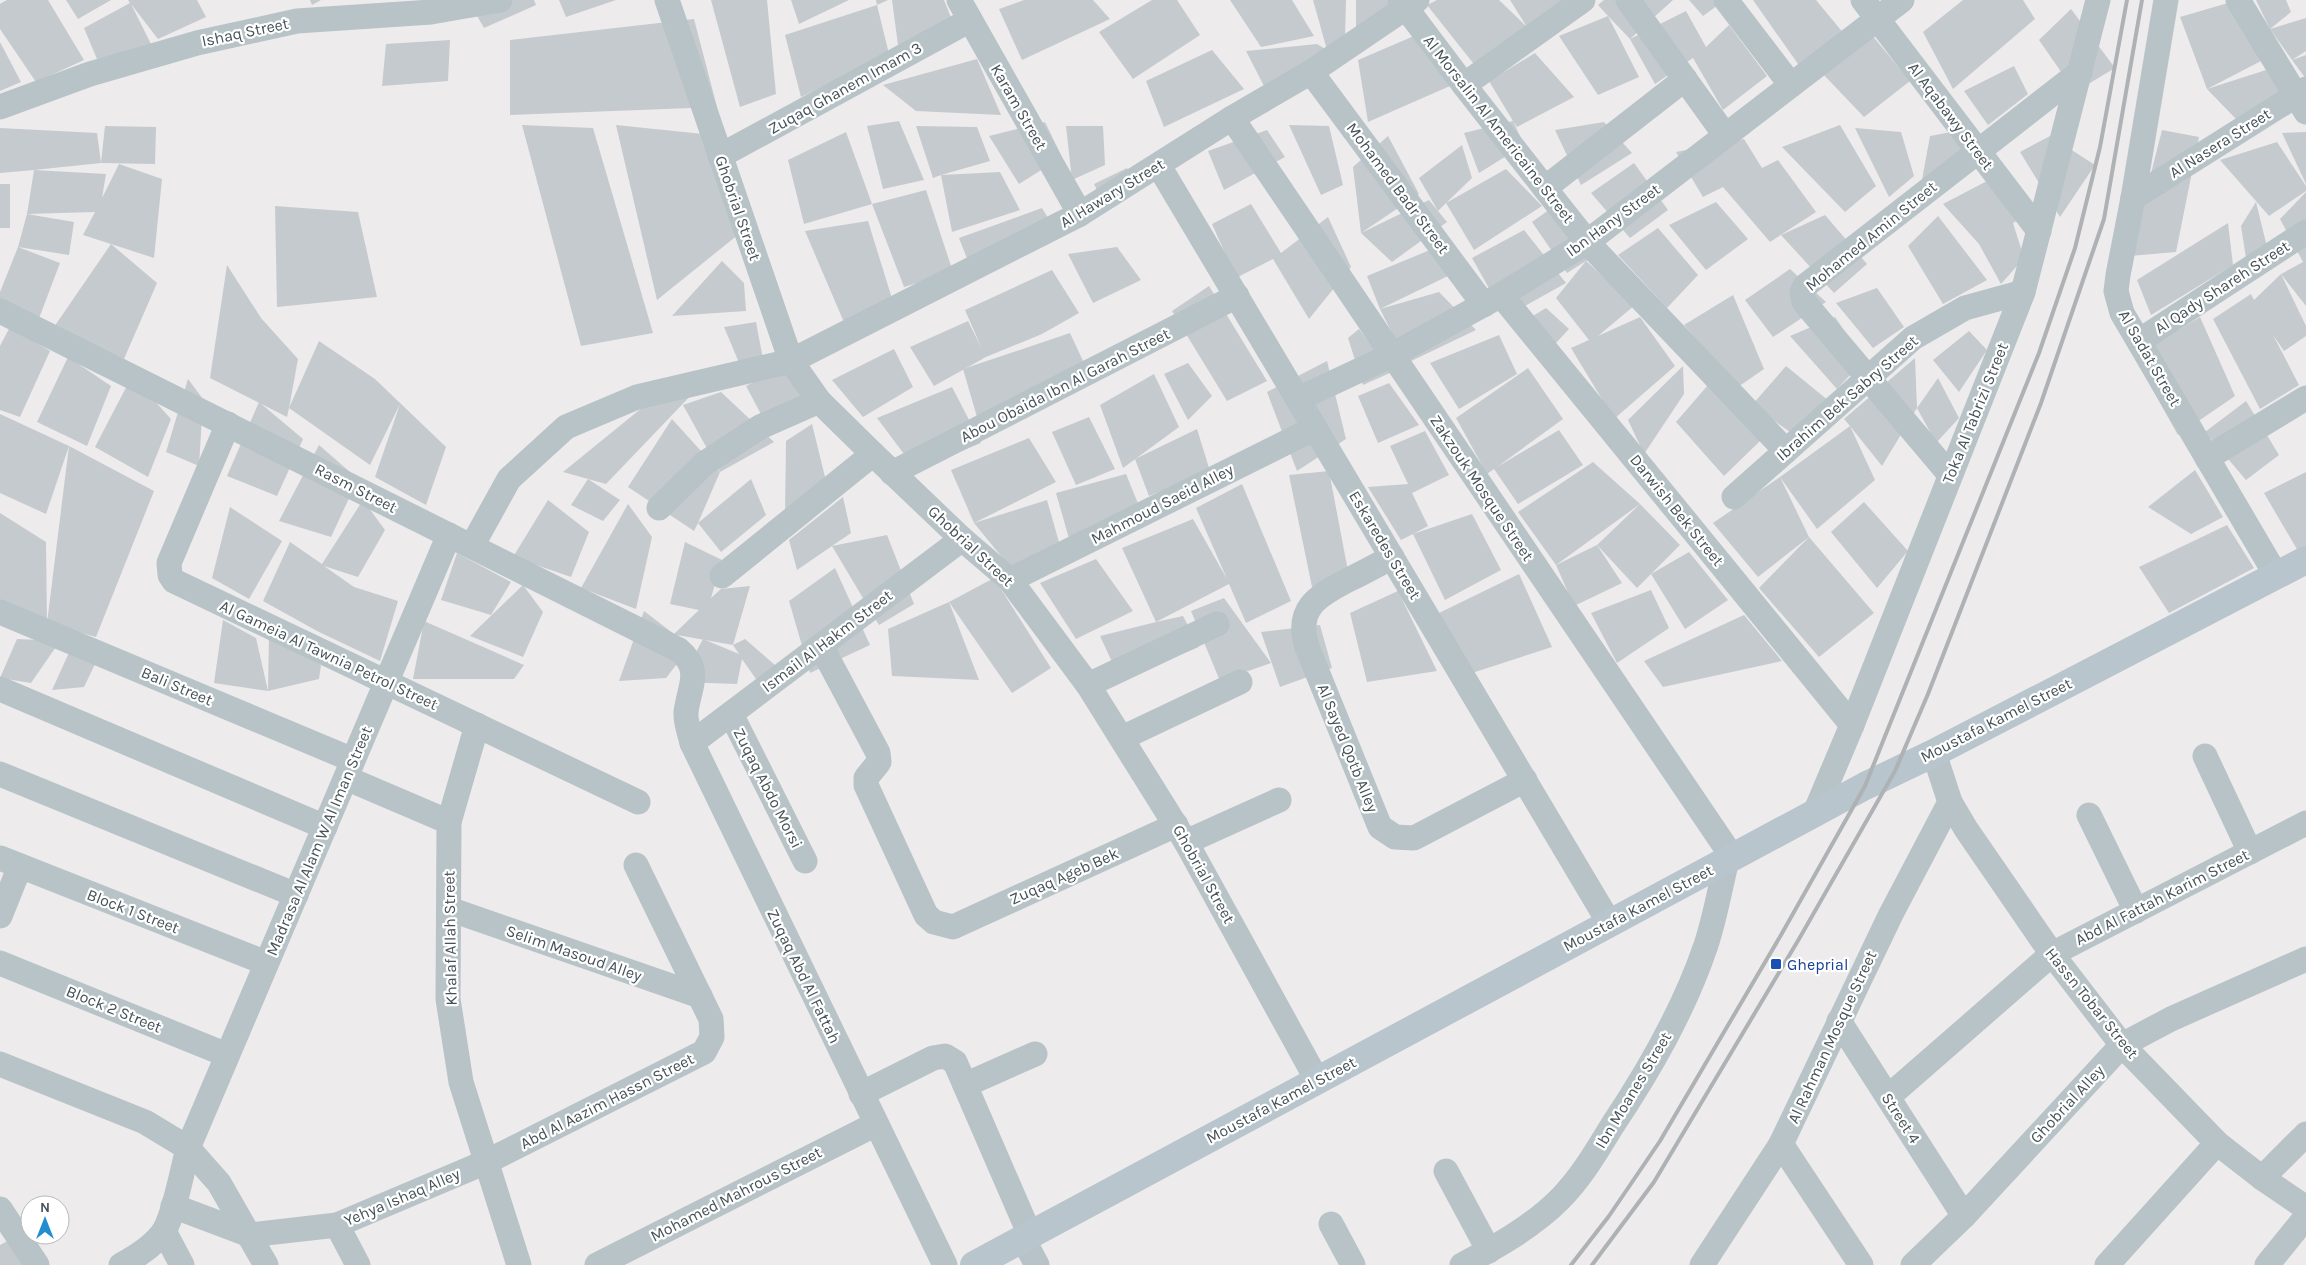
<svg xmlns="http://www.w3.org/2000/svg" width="2306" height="1265" font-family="Karla,sans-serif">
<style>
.building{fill:#c5cace}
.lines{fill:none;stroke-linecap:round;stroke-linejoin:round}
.street{stroke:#b7c3c7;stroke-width:25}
.secondary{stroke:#b8c5cc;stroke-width:28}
.rail{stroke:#aeb2b5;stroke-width:4}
.transit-dot{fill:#1a4fb4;stroke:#fff;stroke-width:2}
.labels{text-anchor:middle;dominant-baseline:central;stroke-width:4.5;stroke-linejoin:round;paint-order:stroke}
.street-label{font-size:16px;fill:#455257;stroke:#fff}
.transit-label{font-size:16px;fill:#164399;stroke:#fff;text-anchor:start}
</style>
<rect width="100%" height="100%" fill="#eeebec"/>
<!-- building -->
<g class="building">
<polygon points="7,0 48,0 84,60 36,82 0,29 0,4"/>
<polygon points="66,0 111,0 78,19"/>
<polygon points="128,0 197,0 206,17 158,39 131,4 152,46 97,59 84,28 130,3"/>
<polygon points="310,0 321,0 312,5"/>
<polygon points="468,0 534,0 536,5 484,28"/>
<polygon points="559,0 616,0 566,17"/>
<polygon points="711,0 767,0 776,94 740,107"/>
<polygon points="791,0 849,0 799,24"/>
<polygon points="876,0 888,0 877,5 889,54 801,97 785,35 877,5"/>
<polygon points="892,0 944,0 952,20 898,45"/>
<polygon points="1024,0 1093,0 1110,19 1022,60 999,9"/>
<polygon points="1152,0 1177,0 1200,35 1133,79 1099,32"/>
<polygon points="1230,0 1292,0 1314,36 1261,47"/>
<polygon points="1313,0 1346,0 1345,38 1327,50"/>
<polygon points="1356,0 1391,0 1396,6 1356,29"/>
<polygon points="1437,0 1499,0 1527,27 1510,0 1568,0 1481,73 1427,5"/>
<polygon points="1604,0 1673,0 1630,39 1686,11 1706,47 1729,25 1767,76 1723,110 1693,58 1655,84 1630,39 1608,16 1639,77 1598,95 1559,36 1608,16 1598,5"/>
<polygon points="1689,0 1725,0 1703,16"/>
<polygon points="1753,0 1816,0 1845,35 1805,74"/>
<polygon points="1963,0 2023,0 2035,19 1953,89 1923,32"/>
<polygon points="2256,0 2286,0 2291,12 2270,29"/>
<polygon points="2228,3 2263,60 2207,89 2266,70 2284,91 2236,119 2207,89 2180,17"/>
<polygon points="2071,9 2115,68 2075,92 2039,40"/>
<polygon points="2306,18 2306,51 2292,60 2270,29"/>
<polygon points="694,19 717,107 510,115 510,40"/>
<polygon points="1871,34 1910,81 1864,117 1822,73"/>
<polygon points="1414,36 1450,86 1368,122 1358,60"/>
<polygon points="450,40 448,81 382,86 386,44"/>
<polygon points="0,42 21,82 0,91"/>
<polygon points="1317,44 1327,50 1265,88 1246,51"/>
<polygon points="1212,50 1244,89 1164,127 1146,81"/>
<polygon points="1535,53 1574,97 1517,127 1513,121 1524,145 1479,173 1464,133 1513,121 1489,81"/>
<polygon points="2306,55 2306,79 2292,60"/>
<polygon points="977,59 1001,115 916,111 883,85"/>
<polygon points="2014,66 2028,94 1988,125 1964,91"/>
<polygon points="899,121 924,180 883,189 867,126"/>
<polygon points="1045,122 1062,157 1019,184 989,136"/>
<polygon points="1604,122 1632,153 1581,185 1555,130"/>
<polygon points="522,125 593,128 653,333 581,346"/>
<polygon points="616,125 703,134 739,234 657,300"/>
<polygon points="1289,125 1329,126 1343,185 1321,195"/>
<polygon points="1840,125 1876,186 1845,212 1782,147"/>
<polygon points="105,126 156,127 155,164 101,163"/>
<polygon points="916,126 977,127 990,161 941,175 1000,172 1020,210 952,232 941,175 933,178"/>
<polygon points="1066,126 1103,126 1105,165 1072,180"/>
<polygon points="0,128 97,133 101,163 34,170 106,174 102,198 119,164 162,179 154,258 111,244 157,283 124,359 54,327 111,244 83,235 95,212 27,214 34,170 0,173"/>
<polygon points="1855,128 1901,132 1914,176 1889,197"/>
<polygon points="1267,130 1285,157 1224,190 1208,151"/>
<polygon points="1962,130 1961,153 1922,180 1930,136"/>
<polygon points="2162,130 2199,137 2176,252 2130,256"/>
<polygon points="846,132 872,204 804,224 788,160"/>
<polygon points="2306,132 2306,184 2282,133"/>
<polygon points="1388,136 1419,194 1361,233 1429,200 1447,222 1392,262 1361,233 1353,167"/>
<polygon points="2050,136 2095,165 2060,217 2020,152"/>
<polygon points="1744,139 1762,168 1778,160 1816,212 1770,242 1723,187 1703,197 1676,152"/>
<polygon points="2277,142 2306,186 2306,191 2269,216 2220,160"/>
<polygon points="1462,145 1472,178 1446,203 1506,169 1542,206 1474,250 1446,203 1438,211 1419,178"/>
<polygon points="1634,163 1668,210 1630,238 1591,193"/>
<polygon points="1127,168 1133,180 1100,196 1094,184"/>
<polygon points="1987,181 2018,220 2013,223 2024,258 2001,284 1979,244 1943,204"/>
<rect x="0" y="184" width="10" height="44"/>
<polygon points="926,190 953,272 904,287 872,204"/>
<polygon points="2306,192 2306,306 2281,274 2303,262 2280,219"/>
<polygon points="1567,197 1608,247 1586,261 1635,305 1598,336 1640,317 1675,366 1614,419 1571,348 1589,340 1556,298 1586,261 1567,273 1532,222"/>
<polygon points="1716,202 1748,239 1706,270 1669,225"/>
<polygon points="2256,202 2267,247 2246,258 2241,226"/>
<polygon points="1251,204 1281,253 1328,217 1351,267 1309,319 1273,259 1236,278 1212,224"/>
<polygon points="275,206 358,212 377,297 277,307"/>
<polygon points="1042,208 1053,226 970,266 959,238"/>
<polygon points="27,214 74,222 69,255 18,247 60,263 38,321 0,301 0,292 18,247"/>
<polygon points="1825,215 1867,264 1834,293 1781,235"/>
<polygon points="1938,216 1987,280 1943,304 1908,246"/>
<polygon points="868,221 894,305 846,327 805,231"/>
<polygon points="2228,223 2233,265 2151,315 2137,280"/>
<polygon points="1658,228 1698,275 1667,308 1618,255"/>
<polygon points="1524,230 1566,283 1505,317 1472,258"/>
<polygon points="1117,247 1141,280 1093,303 1068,254"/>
<polygon points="1430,250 1450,275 1380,309 1439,292 1476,330 1407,363 1380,309 1367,276"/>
<polygon points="722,261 744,283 746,311 672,316"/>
<polygon points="227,265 261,318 298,359 289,408 319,341 375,379 446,447 426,505 375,477 400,404 370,465 289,408 287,417 210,378"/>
<polygon points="1790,269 1826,302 1773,337 1745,300"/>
<polygon points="1052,270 1079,313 1042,334 986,357 934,386 910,347 968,321 982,349 965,310"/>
<polygon points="2281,274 2306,326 2306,336 2284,351 2273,335 2299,385 2260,409 2213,319 2251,294 2254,300"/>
<polygon points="1209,286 1267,381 1227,401 1172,311"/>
<polygon points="1877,288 1904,327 1873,348 1836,303"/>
<polygon points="1733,295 1764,369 1738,387 1684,325"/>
<polygon points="1546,308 1569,329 1539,361 1516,326"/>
<polygon points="1835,317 1864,360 1837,389 1790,336"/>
<polygon points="2200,317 2235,396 2178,435 2134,357"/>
<polygon points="756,322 763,359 740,365 724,327"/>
<polygon points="10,327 50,351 20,417 0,410 0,346"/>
<polygon points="1359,329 1392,372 1363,385 1348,338"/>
<polygon points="1969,331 1987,350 1959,392 1933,360"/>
<polygon points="1070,333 1084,363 977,417 963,369"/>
<polygon points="1499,335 1517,374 1459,409 1430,363"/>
<polygon points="894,349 913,387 863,417 832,380"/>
<polygon points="68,357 111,386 87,446 37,422"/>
<polygon points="1915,358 1917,408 1882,466 1850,426 1875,480 1817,529 1780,477 1809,537 1874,613 1819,657 1759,588 1809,537 1758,577 1713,523 1780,477 1850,426 1844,419"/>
<polygon points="1327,361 1346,439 1297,471 1267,392"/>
<polygon points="1188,363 1212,396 1188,420 1164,374"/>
<polygon points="788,365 814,400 763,418 746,386"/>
<polygon points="1683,366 1684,394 1644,454 1628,420"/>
<polygon points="1786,366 1829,401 1793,434 1752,405"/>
<polygon points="1528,368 1563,419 1497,467 1559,430 1583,465 1518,504 1494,469 1487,474 1456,418"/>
<polygon points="1154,374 1179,427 1123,468 1100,405"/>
<polygon points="132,376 171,419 148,477 95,447"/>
<polygon points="1715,377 1760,441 1724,476 1676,422"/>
<polygon points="1938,378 1959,418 1936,443 1917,408"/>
<polygon points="188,379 203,399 199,466 166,452"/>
<polygon points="1389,383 1419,425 1378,443 1358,396"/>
<polygon points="952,387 981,443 916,470 877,418"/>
<polygon points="696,390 606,484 563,472 659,394"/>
<polygon points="721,392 774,442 720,472 683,405"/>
<polygon points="2246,401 2279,455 2246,480 2205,432"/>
<polygon points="259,402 303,439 277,496 227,476"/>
<polygon points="0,414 69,446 46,514 0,493"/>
<polygon points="1089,417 1115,469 1076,485 1052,432"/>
<polygon points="672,419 720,472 698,523 751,479 766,515 721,552 698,523 694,531 628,487"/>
<polygon points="812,424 826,481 785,515 786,441"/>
<polygon points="1197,429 1210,471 1149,496 1135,459"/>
<polygon points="1425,431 1449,475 1412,493 1428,526 1413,534 1472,514 1501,570 1445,600 1413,534 1401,540 1368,487 1408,484 1390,446"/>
<polygon points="1029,438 1056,482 974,523 951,470"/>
<polygon points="319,445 358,479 331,537 279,521"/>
<polygon points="69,446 154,491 96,637 47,623"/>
<polygon points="1593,462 1640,504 1556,565 1597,545 1622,583 1574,606 1556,565 1518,512"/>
<polygon points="2195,470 2223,517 2191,534 2148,507"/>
<polygon points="1329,471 1348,571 1312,587 1289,475"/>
<polygon points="2306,472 2306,546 2298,551 2264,493"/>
<polygon points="1126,474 1139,506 1070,542 1056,493"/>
<polygon points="588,479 620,500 603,521 571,505"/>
<polygon points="1242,484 1291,601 1246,623 1229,584 1156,622 1183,616 1199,647 1120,679 1100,636 1156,622 1122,548 1193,519 1227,579 1196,508"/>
<polygon points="843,497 851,533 832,546 887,535 914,604 879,625 832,546 797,570 789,540"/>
<polygon points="363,500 385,530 358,577 324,566 354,587 398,601 380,661 317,631 263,601 290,542 322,564"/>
<polygon points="548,500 589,532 571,577 513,557"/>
<polygon points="1047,500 1059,542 1010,567 974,523"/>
<polygon points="1864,502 1908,551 1877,588 1831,532"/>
<polygon points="628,504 652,537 636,609 581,588"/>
<polygon points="1640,504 1680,545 1637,588 1597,545"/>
<polygon points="230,507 282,541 249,599 212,578"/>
<polygon points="0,513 46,542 47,623 0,604"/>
<polygon points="2227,525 2254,568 2169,613 2139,567"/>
<polygon points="685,542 722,560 711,598 721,589 750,586 733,645 677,635 691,646 666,678 619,681 644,611 674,634 699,610 670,604"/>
<polygon points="1689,552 1728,600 1685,629 1651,574"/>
<polygon points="457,553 511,582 491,615 441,600"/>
<polygon points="1096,559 1133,611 1076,639 1040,583"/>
<polygon points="835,568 870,645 810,673 789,601"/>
<polygon points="1519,574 1552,647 1472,673 1439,613"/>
<polygon points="994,578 1051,668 1012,693 949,602 979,680 892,676 888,629 949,602"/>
<polygon points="523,585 543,612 523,657 470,636"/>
<polygon points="1651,590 1669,628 1617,663 1591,613"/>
<polygon points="1398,591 1437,671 1367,682 1350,613"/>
<polygon points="1224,598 1271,663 1220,681 1191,611"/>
<polygon points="1744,615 1782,661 1663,687 1644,661"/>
<polygon points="223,620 256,638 268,691 214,683"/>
<polygon points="424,621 524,665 514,679 413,679"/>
<polygon points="1320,625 1332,668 1280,687 1261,632"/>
<polygon points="269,635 321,665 319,679 268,691"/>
<polygon points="17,639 60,641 31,683 0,678"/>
<polygon points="703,639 739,654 733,645 745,639 776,666 758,682 742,659 737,684 680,682"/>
<polygon points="72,646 98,658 84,687 52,690"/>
<polygon points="11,1239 27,1265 0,1265 0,1245"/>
</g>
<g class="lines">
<!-- street -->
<g class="street">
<polyline points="667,0 791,361 819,401 873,454 962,539 1010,580 1088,685 1186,842 1317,1080"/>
<polyline points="959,0 1080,214"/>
<polyline points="1400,0 1464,85 1587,242 1786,451"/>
<polyline points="1628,0 1725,135"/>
<polyline points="1726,0 1791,85"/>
<polyline points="1863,0 2039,231"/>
<polyline points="2166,0 2133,198 2118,275 2116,291 2122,313 2276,575"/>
<polyline points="2238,0 2306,112"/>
<polyline points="1311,72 1484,305"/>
<polyline points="1464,85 1583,0"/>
<polyline points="0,107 90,74 197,43 297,21 431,12 500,0"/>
<polyline points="1232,118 1733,858"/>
<polyline points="720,156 970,20"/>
<polyline points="1159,166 1610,924"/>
<polyline points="1545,188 1685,79"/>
<polyline points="2133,198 2306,89"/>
<polyline points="1501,295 1852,725"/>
<path d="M0 311 679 650C703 670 689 687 686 712 685 722 690 734 692 743L945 1265"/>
<polyline points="2139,341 2306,232"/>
<polyline points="1298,399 1392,355 1501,295 1587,242 1902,0"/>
<polyline points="228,424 169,563 170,575 174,581 638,802"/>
<polyline points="2207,458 2306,398"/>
<polyline points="892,473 1237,296"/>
<polyline points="1950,475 1804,302 1802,292 1805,286 2080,72"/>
<polyline points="1734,497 1913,338 1965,308 2023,292"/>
<polyline points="659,508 705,463 760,427 819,401"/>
<polyline points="472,546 509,479 566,427 637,397 791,361 1080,214 1232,118 1311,72 1417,0"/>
<path d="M1392 557C1377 565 1363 573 1348 580 1317 596 1295 609 1307 647L1380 827 1395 837 1414 838 1525 780"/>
<polyline points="722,576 873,454"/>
<polyline points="1010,580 1315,428"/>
<polyline points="0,612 353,760"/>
<polyline points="821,646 878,753 879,762 866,778 866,785 926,915 934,922 953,927 1176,825"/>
<polyline points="1088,685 1217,624"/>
<polyline points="0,689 325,827"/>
<polyline points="731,714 805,861"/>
<polyline points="477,725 449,822 448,999 461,1082 519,1265"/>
<polyline points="1122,738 1240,682"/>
<polyline points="692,743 962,539"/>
<polyline points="1934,753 1950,802 1966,829 2052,954 2122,1045 2217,1143 2262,1178 2306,1208"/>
<polyline points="2205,756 2250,852"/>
<polyline points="0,774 296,895"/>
<polyline points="346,778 449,822"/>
<polyline points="1814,815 1852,725 2023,292 2098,0"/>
<polyline points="2089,815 2136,911"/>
<polyline points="1186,842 1279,800"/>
<polyline points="0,858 266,963"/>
<polyline points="449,909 700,996"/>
<polyline points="0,916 20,866"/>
<polyline points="0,963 227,1055"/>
<polyline points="1839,1021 1964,1216"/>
<polyline points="0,1064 145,1122 188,1148 219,1183 266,1265"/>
<polyline points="965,1085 1035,1054"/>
<polyline points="861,1094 933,1058 945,1056 955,1062 1030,1235"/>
<polyline points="1888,1097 2052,954 2306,823"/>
<polyline points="1781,1144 1861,1265"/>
<polyline points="1446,1171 1489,1251"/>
<polyline points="2262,1178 2306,1134"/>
<polyline points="173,1206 250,1235 337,1225 486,1162 704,1052 712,1037 711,1019 636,865"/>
<polyline points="0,1209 37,1265"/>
<polyline points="1331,1224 1353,1265"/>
<polyline points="337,1225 358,1265"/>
<polyline points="164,1231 182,1265"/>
<polyline points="1023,1239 1037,1265"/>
<path d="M121 1265C136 1257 154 1246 164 1231 174 1215 183 1168 188 1148L449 535"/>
<polyline points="597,1265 876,1124"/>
<path d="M1462 1265C1496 1247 1532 1227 1559 1200 1581 1178 1596 1152 1612 1126 1650 1069 1684 1010 1706 945 1715 918 1720 888 1727 860"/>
<polyline points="1702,1265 1781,1144 1891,914 1950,802"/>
<polyline points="1913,1265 1964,1216 2122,1045 2171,1019 2306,959"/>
<polyline points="2107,1265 2217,1143"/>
<polyline points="2267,1265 2306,1217"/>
</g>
<!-- secondary -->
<polyline class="secondary" points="974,1265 1865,786 1934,753 2306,560"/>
<!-- rail -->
<g class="rail">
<polyline points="1571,1265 1609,1216 1660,1141 1781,935 1865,786 2039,353 2075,248 2100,147 2127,0"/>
<polyline points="1592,1265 1654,1182 1799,939 1895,771 1928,694 2041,403 2104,219 2142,0"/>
</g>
</g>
<!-- markers -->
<rect class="transit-dot" x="1770" y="958" width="12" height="12" rx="2.5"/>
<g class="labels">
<!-- street labels -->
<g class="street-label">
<text transform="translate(245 32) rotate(-12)">Ishaq Street</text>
<text transform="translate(845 88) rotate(-29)">Zuqaq Ghanem Imam 3</text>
<text transform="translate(1019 107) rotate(60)">Karam Street</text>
<text transform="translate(1951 116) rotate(53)">Al Aqabawy Street</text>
<text transform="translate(1499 129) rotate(52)">Al Morsalin Al Americaine Street</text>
<text transform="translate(2220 143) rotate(-32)">Al Nasera Street</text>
<text transform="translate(1398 188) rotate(53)">Mohamed Badr Street</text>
<text transform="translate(1112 193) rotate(-31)">Al Hawary Street</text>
<text transform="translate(738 208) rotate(71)">Ghobrial Street</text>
<text transform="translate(1613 220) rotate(-36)">Ibn Hany Street</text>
<text transform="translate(1871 236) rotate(-39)">Mohamed Amin Street</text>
<text transform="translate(2222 287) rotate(-33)">Al Qady Shareh Street</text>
<text transform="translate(2150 358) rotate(60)">Al Sadat Street</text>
<text transform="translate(1065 385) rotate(-27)">Abou Obaida Ibn Al Garah Street</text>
<text transform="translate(1847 398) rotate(-41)">Ibrahim Bek Sabry Street</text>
<text transform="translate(1975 413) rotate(-68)">Toka Al Tabrizi Street</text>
<text transform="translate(356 488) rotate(27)">Rasm Street</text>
<text transform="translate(1482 488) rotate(56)">Zakzouk Mosque Street</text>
<text transform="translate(1162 504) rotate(-27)">Mahmoud Saeid Alley</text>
<text transform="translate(1677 510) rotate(51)">Darwish Bek Street</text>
<text transform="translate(1385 545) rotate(59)">Eskaredes Street</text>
<text transform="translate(971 546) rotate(43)">Ghobrial Street</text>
<text transform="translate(827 641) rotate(-37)">Ismail Al Hakm Street</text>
<text transform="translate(329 655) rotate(25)">Al Gameia Al Tawnia Petrol Street</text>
<text transform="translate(177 686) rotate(23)">Bali Street</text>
<text transform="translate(1996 720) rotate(-27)">Moustafa Kamel Street</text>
<text transform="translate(1348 748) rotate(68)">Al Sayed Qotb Alley</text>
<text transform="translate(768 788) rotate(63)">Zuqaq Abdo Morsi</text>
<text transform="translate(319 841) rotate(-67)">Madrasa Al Alam W Al Iman Street</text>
<text transform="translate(1204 874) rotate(61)">Ghobrial Street</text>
<text transform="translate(1064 876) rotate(-24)">Zuqaq Ageb Bek</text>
<text transform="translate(2162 897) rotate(-27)">Abd Al Fattah Karim Street</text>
<text transform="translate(1638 908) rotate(-28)">Moustafa Kamel Street</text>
<text transform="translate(133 911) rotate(21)">Block 1 Street</text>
<text transform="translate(450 938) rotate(-91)">Khalaf Allah Street</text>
<text transform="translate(574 953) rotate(19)">Selim Masoud Alley</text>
<text transform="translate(804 976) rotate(64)">Zuqaq Abd Al Fattah</text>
<text transform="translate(2092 1003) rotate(51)">Hassn Tobar Street</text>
<text transform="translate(114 1009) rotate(22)">Block 2 Street</text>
<text transform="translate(1832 1037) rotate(-65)">Al Rahman Mosque Street</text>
<text transform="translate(1633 1090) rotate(-59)">Ibn Moanes Street</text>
<text transform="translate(1281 1100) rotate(-28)">Moustafa Kamel Street</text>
<text transform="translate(607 1101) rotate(-27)">Abd Al Aazim Hassn Street</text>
<text transform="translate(2067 1104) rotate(-47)">Ghobrial Alley</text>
<text transform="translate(1901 1118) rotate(57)">Street 4</text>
<text transform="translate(736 1194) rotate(-27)">Mohamed Mahrous Street</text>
<text transform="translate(402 1197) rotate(-23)">Yehya Ishaq Alley</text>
</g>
<!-- transit labels -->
<g class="transit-label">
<text x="1787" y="964">Gheprial</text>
</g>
</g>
<!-- north arrow -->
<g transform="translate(45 1220)"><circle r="24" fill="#ffffff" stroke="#b5babc"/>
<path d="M0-4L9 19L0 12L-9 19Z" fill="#248cd0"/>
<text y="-8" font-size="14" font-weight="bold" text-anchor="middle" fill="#455257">N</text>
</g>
</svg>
